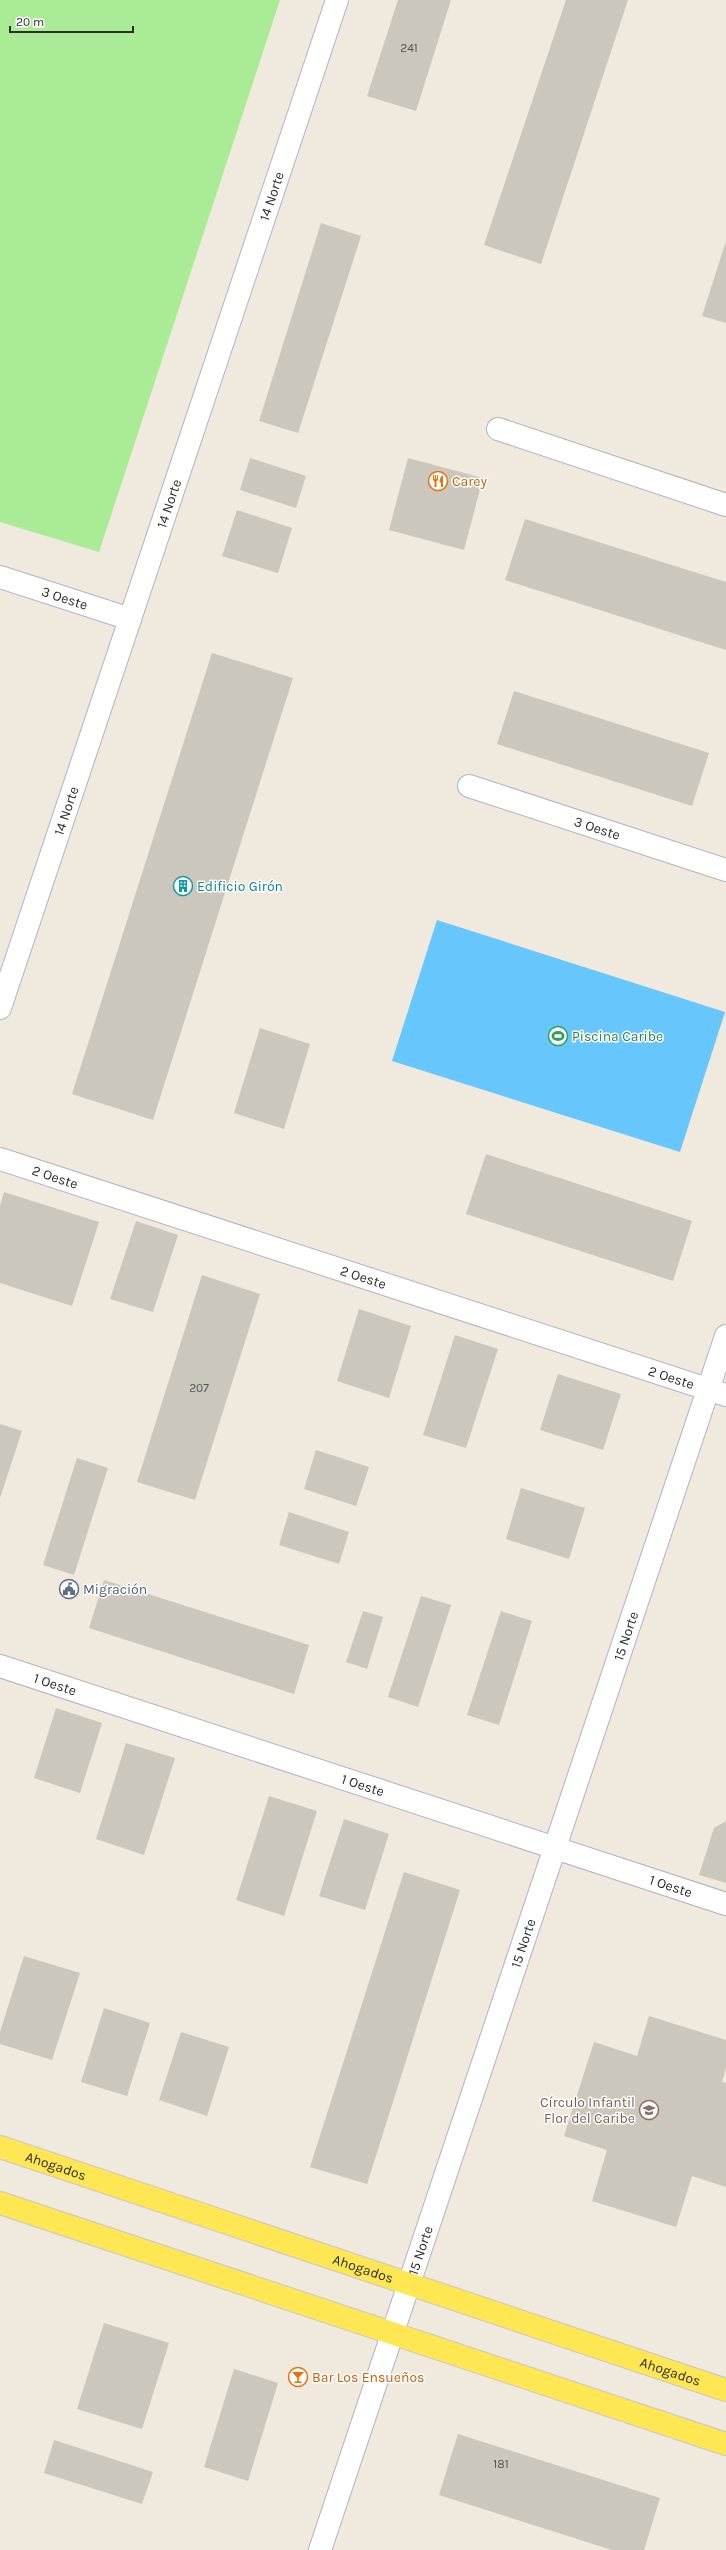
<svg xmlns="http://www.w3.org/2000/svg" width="726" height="2550" font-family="Karla,sans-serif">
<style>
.green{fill:#aaeb95}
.water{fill:#67c6fb}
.building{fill:#cbc7bc}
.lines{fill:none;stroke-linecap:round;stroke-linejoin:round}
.minor-casing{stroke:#b2b3c2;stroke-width:24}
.major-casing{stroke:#c8c8c8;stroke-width:24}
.minor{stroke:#fff;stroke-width:22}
.major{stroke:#ffe753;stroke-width:22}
.labels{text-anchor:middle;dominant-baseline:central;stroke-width:3;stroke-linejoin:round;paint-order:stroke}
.number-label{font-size:12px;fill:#545451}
.street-label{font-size:14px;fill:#2d2d2d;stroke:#fff}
.food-label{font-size:14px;fill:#c56008;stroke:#fff;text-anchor:start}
.culture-label{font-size:14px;fill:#0d838f;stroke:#fff;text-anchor:start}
.leisure-label{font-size:14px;fill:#27864d;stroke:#fff;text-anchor:start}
.service-label{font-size:14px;fill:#4e5e75;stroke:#fff;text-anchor:start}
.education-label{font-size:14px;fill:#785e54;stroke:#fff;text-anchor:end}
</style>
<rect width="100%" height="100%" fill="#efe9de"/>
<!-- green -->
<polygon class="green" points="0,0 280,0 99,552 0,522"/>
<!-- water -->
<polygon class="water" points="437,920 725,1012 680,1152 392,1061"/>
<!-- building -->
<g class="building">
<polygon points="398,0 451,0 416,111 367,96"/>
<polygon points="566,0 628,0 541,264 484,245"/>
<polygon points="321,223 361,236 298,433 259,421"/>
<polygon points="726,241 726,323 702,316"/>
<polygon points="250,458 306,476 296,508 240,490"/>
<polygon points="408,458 483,478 464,550 389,530"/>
<polygon points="237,510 292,528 278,573 222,556"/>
<polygon points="525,519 726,582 726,650 505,580"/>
<polygon points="212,653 293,678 153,1120 72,1094"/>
<polygon points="514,691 709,753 692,806 497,744"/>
<polygon points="260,1028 310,1044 284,1129 234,1113"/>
<polygon points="486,1154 692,1221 673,1281 466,1214"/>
<polygon points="4,1192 99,1222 72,1306 0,1283 0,1206"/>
<polygon points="136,1221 178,1235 153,1312 110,1299"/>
<polygon points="202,1275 260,1294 195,1500 137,1482"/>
<polygon points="359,1309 411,1326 389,1398 337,1381"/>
<polygon points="455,1335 498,1349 466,1448 423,1435"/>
<polygon points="558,1374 621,1394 603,1450 540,1430"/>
<polygon points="0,1424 22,1431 0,1498"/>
<polygon points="316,1450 369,1467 356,1506 304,1489"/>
<polygon points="77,1458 108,1468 74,1575 43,1565"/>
<polygon points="521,1488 585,1508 569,1559 506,1539"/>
<polygon points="289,1512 349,1532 339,1564 279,1545"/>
<polygon points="104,1580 309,1645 294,1694 89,1628"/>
<polygon points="421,1596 451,1605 418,1707 388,1697"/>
<polygon points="363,1611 383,1617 367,1669 346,1662"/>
<polygon points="501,1611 532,1621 499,1725 467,1715"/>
<polygon points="56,1708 102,1723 80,1793 34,1778"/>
<polygon points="126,1743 175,1758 144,1855 96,1839"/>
<polygon points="269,1796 317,1811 284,1916 236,1900"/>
<polygon points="344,1819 389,1834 365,1910 319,1896"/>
<polygon points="726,1821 726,1883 699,1875 714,1828"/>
<polygon points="404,1872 460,1890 367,2184 310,2167"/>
<polygon points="24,1956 80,1973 52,2060 0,2044 0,2032"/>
<polygon points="104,2008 150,2023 127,2096 81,2082"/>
<polygon points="649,2016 726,2040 726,2068 722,2082 726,2083 726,2187 692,2176 676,2227 592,2201 607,2150 564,2136 594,2042 637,2056"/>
<polygon points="181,2032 229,2047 207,2116 159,2100"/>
<polygon points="104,2323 169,2343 142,2429 77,2409"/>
<polygon points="234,2369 278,2383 248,2481 204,2467"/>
<polygon points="458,2434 660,2498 644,2550 612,2550 439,2495"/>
<polygon points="54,2440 153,2472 142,2504 44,2473"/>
</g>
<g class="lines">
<defs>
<g id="minor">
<polyline points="498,429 726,505"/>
<path id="s1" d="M0 577 130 619"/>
<path id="s2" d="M469 786 726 870"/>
<path id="s3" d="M0 1008 337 0"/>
<path id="s4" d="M0 1159 726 1395"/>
<path id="s5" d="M0 1666 726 1904"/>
<path id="s6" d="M320 2550 726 1336"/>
</g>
<g id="major">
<path id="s7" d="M0 2147 726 2390"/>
<polyline points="0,2203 726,2444"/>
</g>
</defs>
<!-- minor casing -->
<use href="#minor" class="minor-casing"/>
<!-- major casing -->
<use href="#major" class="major-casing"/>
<!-- minor -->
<use href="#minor" class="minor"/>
<!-- major -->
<use href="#major" class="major"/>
</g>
<!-- icons -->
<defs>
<symbol id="restaurant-ring" viewBox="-11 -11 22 22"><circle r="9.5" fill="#fff" stroke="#e8710a" stroke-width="1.5"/><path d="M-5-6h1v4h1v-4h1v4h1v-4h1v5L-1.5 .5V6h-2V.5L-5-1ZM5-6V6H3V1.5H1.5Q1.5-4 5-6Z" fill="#e8710a"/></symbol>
<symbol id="building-ring" viewBox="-11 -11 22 22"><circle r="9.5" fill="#fff" stroke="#0f9aa8" stroke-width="1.5"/><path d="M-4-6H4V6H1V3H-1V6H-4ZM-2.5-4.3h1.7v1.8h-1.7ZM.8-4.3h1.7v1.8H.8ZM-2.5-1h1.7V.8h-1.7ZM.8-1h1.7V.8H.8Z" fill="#0f9aa8"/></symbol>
<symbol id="stadium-ring" viewBox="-11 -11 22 22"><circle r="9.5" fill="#fff" stroke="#2e9e5b" stroke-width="1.5"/><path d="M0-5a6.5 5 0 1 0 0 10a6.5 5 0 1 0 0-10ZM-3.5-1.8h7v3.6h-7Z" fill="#2e9e5b"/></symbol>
<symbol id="civic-ring" viewBox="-11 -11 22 22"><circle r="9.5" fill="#fff" stroke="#5c6f8a" stroke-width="1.5"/><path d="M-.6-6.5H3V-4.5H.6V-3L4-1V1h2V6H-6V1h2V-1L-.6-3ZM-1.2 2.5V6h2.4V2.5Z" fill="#5c6f8a"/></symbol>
<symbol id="school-ring" viewBox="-11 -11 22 22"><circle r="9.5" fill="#fff" stroke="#8d6e63" stroke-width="1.5"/><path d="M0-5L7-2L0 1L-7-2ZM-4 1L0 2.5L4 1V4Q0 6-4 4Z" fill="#8d6e63"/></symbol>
<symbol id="bar-ring" viewBox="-11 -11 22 22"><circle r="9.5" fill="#fff" stroke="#e8710a" stroke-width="1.5"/><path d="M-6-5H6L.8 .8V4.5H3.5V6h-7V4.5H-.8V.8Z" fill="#e8710a"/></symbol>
</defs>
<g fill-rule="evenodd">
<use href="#restaurant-ring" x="427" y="470" width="22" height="22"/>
<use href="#building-ring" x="172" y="875" width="22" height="22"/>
<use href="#stadium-ring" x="547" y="1025" width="22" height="22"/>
<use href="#civic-ring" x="58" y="1578" width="22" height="22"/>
<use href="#school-ring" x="638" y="2099" width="22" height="22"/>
<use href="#bar-ring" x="287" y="2366" width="22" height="22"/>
</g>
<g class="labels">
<!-- number labels -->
<g class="number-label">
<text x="409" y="48">241</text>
<text x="199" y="1388">207</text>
<text x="501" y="2464">181</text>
</g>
<!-- street labels -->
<g class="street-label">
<text stroke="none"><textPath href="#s3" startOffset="856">14 Norte</textPath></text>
<text stroke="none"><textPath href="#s3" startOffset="532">14 Norte</textPath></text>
<text stroke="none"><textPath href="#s1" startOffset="68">3 Oeste</textPath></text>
<text stroke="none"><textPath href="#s3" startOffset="208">14 Norte</textPath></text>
<text stroke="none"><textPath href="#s2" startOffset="135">3 Oeste</textPath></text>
<text stroke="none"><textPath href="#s4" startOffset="58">2 Oeste</textPath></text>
<text stroke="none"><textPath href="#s4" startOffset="382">2 Oeste</textPath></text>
<text stroke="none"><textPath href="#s4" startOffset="706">2 Oeste</textPath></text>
<text stroke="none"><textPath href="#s6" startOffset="964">15 Norte</textPath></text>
<text stroke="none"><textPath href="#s5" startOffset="58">1 Oeste</textPath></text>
<text stroke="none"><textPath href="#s5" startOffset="382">1 Oeste</textPath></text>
<text stroke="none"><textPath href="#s5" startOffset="706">1 Oeste</textPath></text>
<text stroke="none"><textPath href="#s6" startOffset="640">15 Norte</textPath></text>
<text stroke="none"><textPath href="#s7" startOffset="59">Ahogados</textPath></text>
<text stroke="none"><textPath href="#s6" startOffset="316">15 Norte</textPath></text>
<text stroke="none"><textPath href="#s7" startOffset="383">Ahogados</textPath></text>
<text stroke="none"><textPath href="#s7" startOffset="707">Ahogados</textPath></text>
</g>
<!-- food labels -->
<g class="food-label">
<text x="452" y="481">Carey</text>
<text x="312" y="2377">Bar Los Ensueños</text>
</g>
<!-- culture labels -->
<g class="culture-label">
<text x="197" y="886">Edificio Girón</text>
</g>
<!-- leisure labels -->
<g class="leisure-label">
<text x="572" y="1036">Piscina Caribe</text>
</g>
<!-- service labels -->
<g class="service-label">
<text x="83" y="1589">Migración</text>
</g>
<!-- education labels -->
<g class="education-label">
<text x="635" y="2102">Círculo Infantil<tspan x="635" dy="16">Flor del Caribe</tspan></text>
</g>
</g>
<!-- scale -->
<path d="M10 26v6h123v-6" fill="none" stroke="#2d2d2d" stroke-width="2"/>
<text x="16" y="26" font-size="12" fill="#2d2d2d" stroke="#ffffff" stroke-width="3" paint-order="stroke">20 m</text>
</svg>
